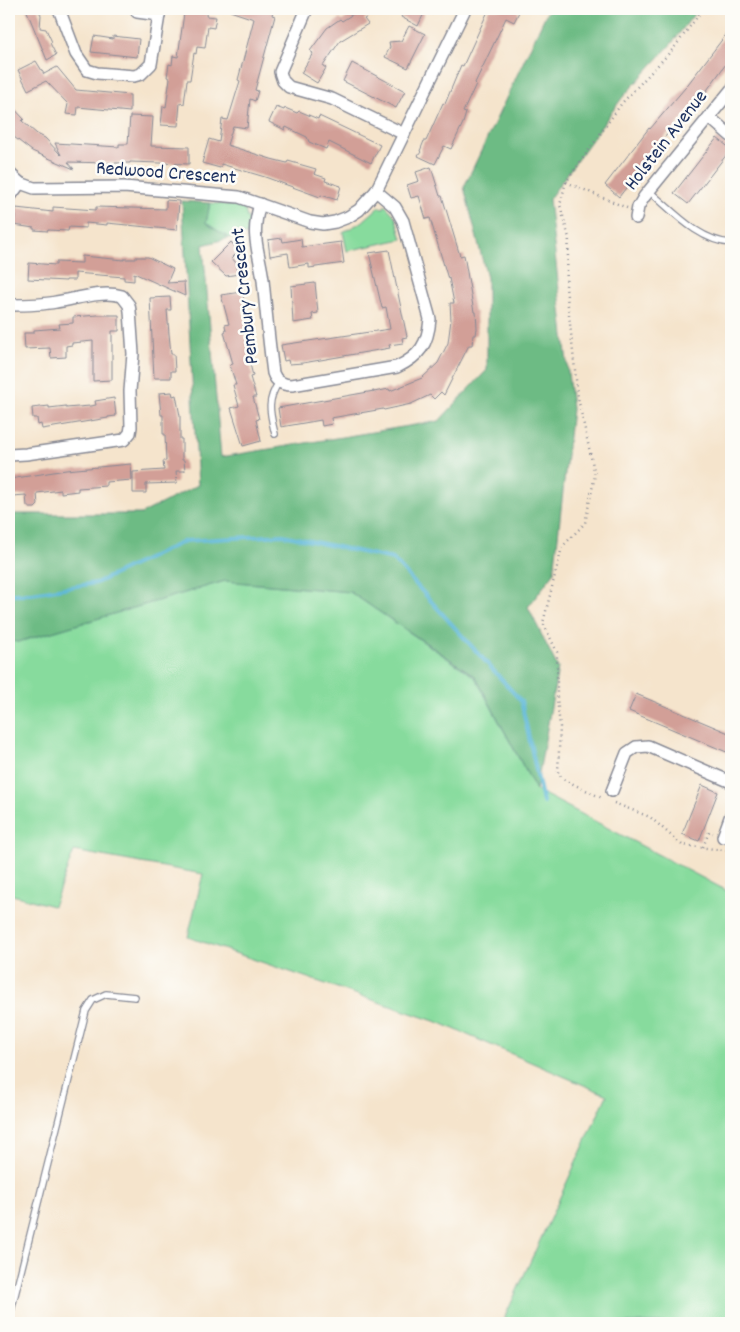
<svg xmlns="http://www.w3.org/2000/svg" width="740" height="1332" font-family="Dekko,sans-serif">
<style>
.green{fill:#87db9d;stroke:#51857e}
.forest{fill:#6dbb84;stroke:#447571}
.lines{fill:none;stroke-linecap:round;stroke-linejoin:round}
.stream{stroke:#58b6d7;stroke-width:4}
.building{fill:#d29f97}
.service-casing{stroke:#888a95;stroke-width:8}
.minor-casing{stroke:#888a95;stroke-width:14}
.path{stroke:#888a95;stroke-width:2.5;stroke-dasharray:1 4;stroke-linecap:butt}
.service{stroke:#fff;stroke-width:5.5}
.minor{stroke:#fff;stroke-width:11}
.labels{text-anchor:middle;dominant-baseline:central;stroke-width:5;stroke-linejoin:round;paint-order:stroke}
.street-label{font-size:20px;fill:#1b2f5e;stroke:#fdfcf7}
</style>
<rect width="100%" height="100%" fill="#fdfcf7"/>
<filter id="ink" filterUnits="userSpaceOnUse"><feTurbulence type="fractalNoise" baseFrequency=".02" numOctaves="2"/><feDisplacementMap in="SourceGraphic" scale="10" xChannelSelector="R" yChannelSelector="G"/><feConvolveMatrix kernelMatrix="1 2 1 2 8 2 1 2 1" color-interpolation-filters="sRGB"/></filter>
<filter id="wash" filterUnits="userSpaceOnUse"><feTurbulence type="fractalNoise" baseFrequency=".0096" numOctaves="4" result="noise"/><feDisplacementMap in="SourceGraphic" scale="20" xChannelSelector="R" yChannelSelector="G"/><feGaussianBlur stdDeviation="1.12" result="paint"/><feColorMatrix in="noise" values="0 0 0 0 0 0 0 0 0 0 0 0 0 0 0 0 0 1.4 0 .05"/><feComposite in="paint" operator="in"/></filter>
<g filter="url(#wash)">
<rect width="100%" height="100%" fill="#f5e4cc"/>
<!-- green -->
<g class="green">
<path d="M210 203C222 204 235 204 245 210L247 218 251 219 249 234 229 238 206 223Z"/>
<polygon points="385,205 395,216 402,239 347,251 343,232 362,222 379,207 384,208"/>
<polygon points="225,581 350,592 475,677 536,790 731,893 731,1323 502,1323 607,1095 440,1023 188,937 203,874 74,851 53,906 9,894 9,640 18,642"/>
</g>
<!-- forest -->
<polygon class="forest" points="552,9 698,9 672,43 622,98 549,199 572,409 554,573 528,607 558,668 536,790 475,676 350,592 225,581 18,642 9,641 9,514 141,514 198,485 182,201 210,203 206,223 229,238 203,245 221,457 439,421 487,370 487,278 464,187 547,12"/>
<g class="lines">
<!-- stream -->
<polyline class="stream" points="9,594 25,594 96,583 185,541 283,535 393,559 521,701 543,802"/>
</g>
<g id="blocks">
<!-- building -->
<g class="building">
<polygon points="26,9 38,9 41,15 40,28 46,29 52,42 50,43 56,55 47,60"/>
<polygon points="187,9 207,10 206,16 216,17 214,28 208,27 205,48 197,47 196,54 194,53 190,80 187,80 184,104 180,103 178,126 161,125 163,106 166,107 170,78 167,77 169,64 172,65 173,56 178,57 184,13 187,13"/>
<polygon points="230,9 267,9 273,11 272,15 275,16 255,90 258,91 255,101 250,99 247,128 233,126 227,145 271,159 287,163 288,161 316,169 314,174 326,178 325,181 341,186 337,200 321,195 320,197 265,177 221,164 220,168 202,163 209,139 219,142 222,119 228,120 240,81 238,80 254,19 230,11"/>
<polygon points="361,9 381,9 364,19 368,24 340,41 323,66 326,68 317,83 301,73 313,53 310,51 327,28 340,19 342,21"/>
<polygon points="405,9 426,9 418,26 401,17"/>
<polygon points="487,9 513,9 519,12 514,22 506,18 475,83 476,84 463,112 466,113 463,123 451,149 444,146 435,164 418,156 421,152 420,151 424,141 426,141 443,103 445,104 461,65 463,66 489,9"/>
<polygon points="409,26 425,34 408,68 385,57 390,47 389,42 401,41"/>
<polygon points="731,28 731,57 705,93 703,92 670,134 668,133 619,197 605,185 649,128 650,129 685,88"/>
<polygon points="94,36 113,39 113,36 139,39 137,57 91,52"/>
<polygon points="36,61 44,74 57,67 76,90 130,95 130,112 78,107 77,115 66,114 68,104 46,81 28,90 18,70"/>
<polygon points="352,63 405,91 396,108 343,81"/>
<polygon points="9,103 24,119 22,121 37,134 45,138 61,155 55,143 119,147 119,144 128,144 130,116 153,117 151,146 189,147 189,164 130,162 130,163 109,163 68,162 74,169 32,151 14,137 14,136 9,130"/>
<polygon points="276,107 284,110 285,108 297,113 299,111 318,119 319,116 380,145 371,163 329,142 326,149 309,142 307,137 286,127 285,130 269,122"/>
<polygon points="717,138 731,149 688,204 674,193"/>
<polygon points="431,167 440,196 442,196 460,256 464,255 474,312 476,312 477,328 476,335 473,335 472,345 469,345 444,395 441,392 434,399 430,395 411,404 384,410 383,409 331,418 332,424 322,426 321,420 281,427 278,408 374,391 374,392 389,389 390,391 422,378 438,363 448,343 451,320 450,303 454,303 449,278 448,279 430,218 426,219 419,196 411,198 407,185 419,181 416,172"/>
<polygon points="166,200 179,201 177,230 107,223 107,225 86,223 86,228 69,227 68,231 48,230 48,231 34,230 34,228 14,225 16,208 53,212 53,207 96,210 96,207 166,209"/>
<polygon points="282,238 283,242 301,239 302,247 341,242 344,263 309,268 309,264 290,267 288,253 270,256 268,240"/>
<polygon points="231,242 239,251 232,258 236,263 239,274 226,276 211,262"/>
<polygon points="389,250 407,337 402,338 403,343 389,345 390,348 303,363 289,364 288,360 284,361 281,345 390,329 386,307 382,308 369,253"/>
<polygon points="82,256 124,260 124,259 136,259 136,257 148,257 173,269 167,283 184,282 185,296 134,273 134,281 124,280 124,277 75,273 75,280 66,280 66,281 28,279 29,263 56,265 56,262 82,263"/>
<polygon points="315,283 318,313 312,314 313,320 293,323 291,286"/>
<polygon points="242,292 246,309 243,310 248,330 244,331 251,356 248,356 253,376 250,377 256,397 253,397 259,419 256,420 261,441 243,446 231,408 239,406 233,385 236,385 230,365 233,364 224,332 226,331 225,325 229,324 221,295"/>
<polygon points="170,297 171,310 167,310 169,334 171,354 174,354 175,371 171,371 171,378 154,378 150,298"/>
<polygon points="98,315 119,315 119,331 112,331 112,380 93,381 93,341 72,343 72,345 66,346 66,357 51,358 50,348 25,349 24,333 34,333 34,330 60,328 59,324 73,323 73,317"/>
<polygon points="172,392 173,396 176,395 180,416 180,439 182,439 182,460 184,460 185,471 176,471 177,483 146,484 146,493 133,493 133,472 164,470 163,461 166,461 165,434 163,434 163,415 161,415 159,393"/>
<polygon points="114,398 116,416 108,417 108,418 42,429 41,424 38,425 37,418 33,418 32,408 49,406 49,408 66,406 66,408 90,406 96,405 95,401"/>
<polygon points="131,464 132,480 106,482 106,486 78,488 78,491 61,493 61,490 37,493 38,505 35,508 30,508 27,506 26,495 12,496 10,479 66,470"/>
<polygon points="636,694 731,734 731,747 729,753 629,711"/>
<polygon points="702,785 718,792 699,841 682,834"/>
</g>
</g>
</g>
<g filter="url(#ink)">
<use href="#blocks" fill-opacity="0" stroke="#888a95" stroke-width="1"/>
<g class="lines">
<defs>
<g id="service">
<path d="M649 191C672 210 698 241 731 243"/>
<path d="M275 434C270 413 266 401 279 382"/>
<polyline points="9,1319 86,1011 93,1000 106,994 135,997"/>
</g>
<g id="minor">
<polyline points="59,9 76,54 87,70 97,73 134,76 141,74 151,64 160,9"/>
<polyline points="307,9 280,72 283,81 289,87 332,99 404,134"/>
<polyline points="137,12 159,15"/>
<polyline points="709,117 731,136"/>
<polyline points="9,173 20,183 34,188 124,187 239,197 310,222 323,224 335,222 348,217 359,210 376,191 465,9"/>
<polyline points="9,198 20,183"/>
<path d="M260 204C250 237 259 249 263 280 266 311 269 343 273 373 276 382 283 385 292 385L397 367C420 356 428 344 430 319L403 221 395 207 376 191"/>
<polyline points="636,218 638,207 644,197 731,90"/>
<path d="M9 305C24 305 41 305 56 302 77 299 102 290 122 296L129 305 130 311 133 354 130 391 131 427 130 433 124 440 26 454 9 455"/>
<polyline points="612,791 627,753 636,747 648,746 731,782"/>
<polyline points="723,837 731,815"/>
</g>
</defs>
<!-- service casing -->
<use href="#service" class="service-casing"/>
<!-- minor casing -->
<use href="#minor" class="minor-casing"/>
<!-- path -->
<g class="path">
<polyline points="566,182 560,205 569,238 566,287 578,398 595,475 585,523 562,547 543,623 557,652 557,698 560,727 558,773 563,779 602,798"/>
<polyline points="627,208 566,182 622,103 674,48 703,9"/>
<polyline points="614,803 650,817 682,845 731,851"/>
<polyline points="703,847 709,832 713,833"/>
</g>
<!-- service -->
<use href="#service" class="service"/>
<!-- minor -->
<use href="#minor" class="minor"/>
</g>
</g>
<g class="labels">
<!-- street labels -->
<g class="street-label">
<text transform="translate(667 141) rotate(-52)">Holstein Avenue</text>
<text transform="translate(166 174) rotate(4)">Redwood Crescent</text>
<text transform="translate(246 296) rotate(-96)">Pembury Crescent</text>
</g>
</g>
<!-- margin -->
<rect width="740" height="1332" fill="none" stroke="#fdfcf7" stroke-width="30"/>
</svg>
